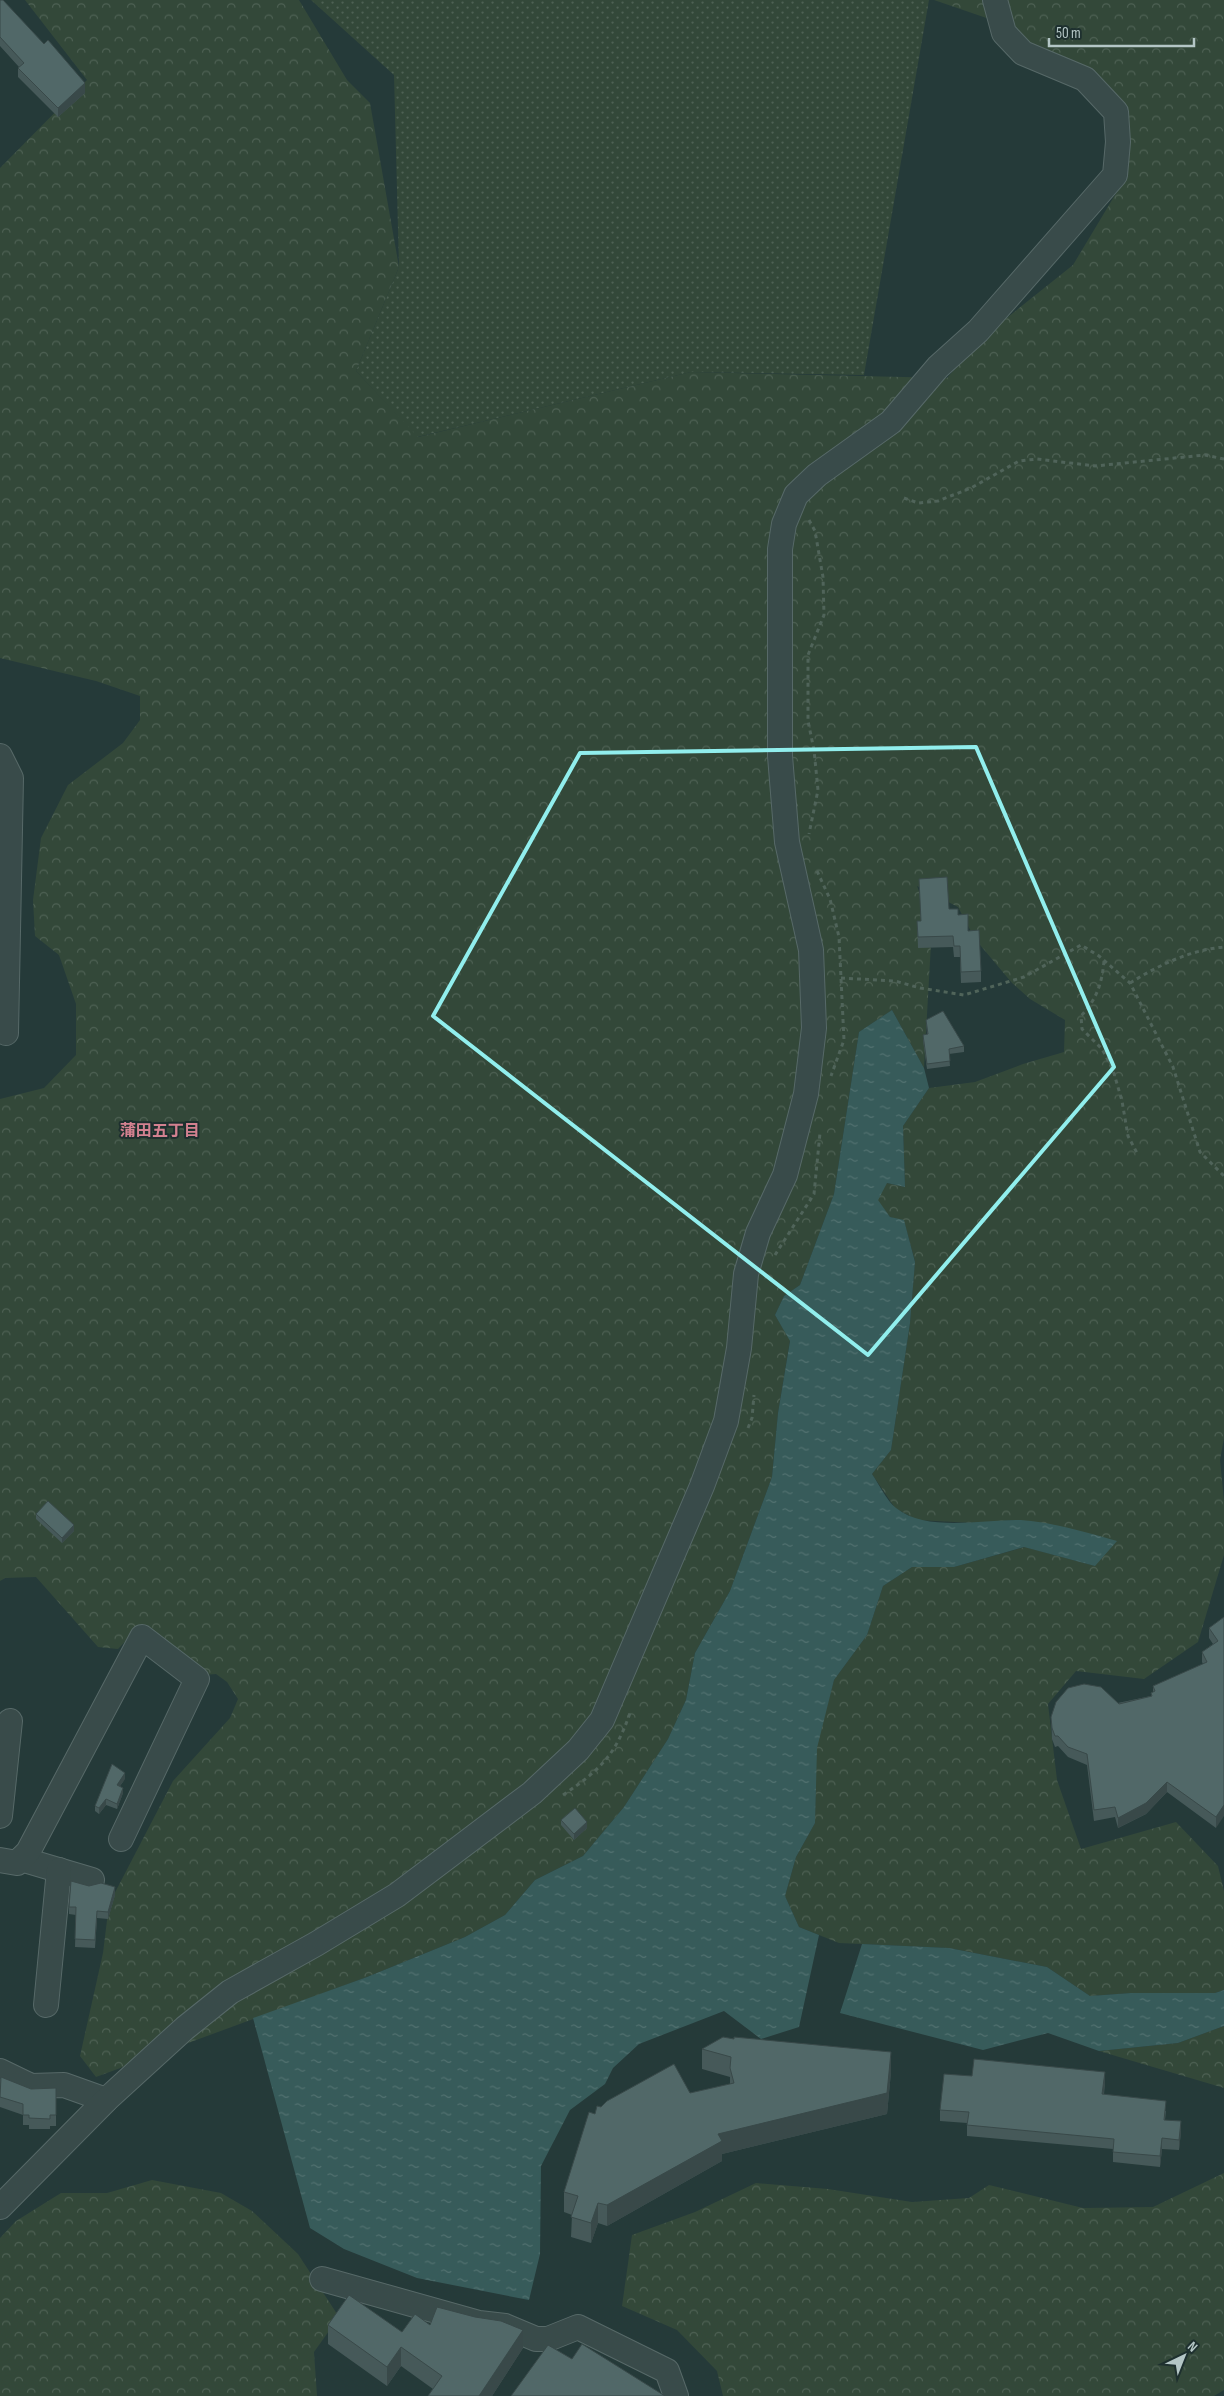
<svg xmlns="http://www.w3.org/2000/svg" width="1224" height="2396" font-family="'Sofia Sans Condensed','Noto Sans JP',sans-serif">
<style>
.grass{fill:url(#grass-dots)}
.forest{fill:url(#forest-crowns)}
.water{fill:url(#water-ripples)}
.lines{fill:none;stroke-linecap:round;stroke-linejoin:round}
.minor-casing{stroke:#576968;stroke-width:26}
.path{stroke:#50645a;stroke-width:3;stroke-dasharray:4 4;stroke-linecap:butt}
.minor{stroke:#394b4a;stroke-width:24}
.wall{fill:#465959}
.shaded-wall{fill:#394949}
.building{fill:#516868;stroke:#394949}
.marked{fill:none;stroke:#91eeed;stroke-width:4;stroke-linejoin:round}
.labels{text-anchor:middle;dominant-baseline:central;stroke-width:4;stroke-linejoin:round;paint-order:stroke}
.neighbourhood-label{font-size:16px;font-weight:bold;fill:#d38190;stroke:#1e302f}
</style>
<defs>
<pattern id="grass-dots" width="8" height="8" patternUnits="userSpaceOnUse" patternTransform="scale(1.25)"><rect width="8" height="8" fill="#334839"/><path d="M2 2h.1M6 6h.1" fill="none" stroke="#4e6154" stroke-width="1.8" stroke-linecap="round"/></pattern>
<pattern id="forest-crowns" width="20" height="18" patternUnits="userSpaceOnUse" patternTransform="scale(1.25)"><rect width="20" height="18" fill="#334839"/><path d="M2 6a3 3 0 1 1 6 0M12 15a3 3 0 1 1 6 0" fill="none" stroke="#4e6154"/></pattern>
<pattern id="water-ripples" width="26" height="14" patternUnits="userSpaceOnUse" patternTransform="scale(1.25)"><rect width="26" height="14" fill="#375b5a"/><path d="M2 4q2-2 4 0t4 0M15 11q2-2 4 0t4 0" fill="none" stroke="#527170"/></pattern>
</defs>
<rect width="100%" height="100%" fill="#253a39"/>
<!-- grass -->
<polygon class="grass" points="311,0 929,0 864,375 691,372 417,437 356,371 399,267 394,75"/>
<!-- forest -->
<g class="forest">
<polygon points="25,0 299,0 347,80 370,103 399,267 356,371 418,437 691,372 947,378 984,336 1073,265 1121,185 1116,112 1001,23 934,0 1224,0 1224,1438 1220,1460 1224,1501 1224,1555 1198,1642 1144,1679 1076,1671 1048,1704 1057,1780 1081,1849 1176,1822 1218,1866 1224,1891 1224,1990 1215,1993 1131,1993 1090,1996 1047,1967 949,1948 839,1943 799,1927 785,1896 796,1857 815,1823 816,1748 834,1680 867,1635 883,1586 912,1567 954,1567 1025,1547 1095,1566 1017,1520 974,1523 917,1520 895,1508 872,1474 891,1450 910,1323 915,1261 904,1221 890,1217 877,1200 886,1183 905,1187 903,1126 929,1088 975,1082 1023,1064 1064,1052 1065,1020 1030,999 1012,983 975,939 958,907 917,886 932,926 924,1068 892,1010 859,1032 834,1194 800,1285 784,1296 775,1315 790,1340 778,1413 772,1477 730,1591 695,1653 686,1700 668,1739 624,1807 583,1856 535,1880 505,1915 465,1937 367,1977 96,2077 80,2056 103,1953 109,1904 173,1781 230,1718 238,1699 227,1682 216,1674 204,1675 141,1625 118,1649 98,1647 36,1577 5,1578 0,1581 0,1099 44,1088 76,1055 76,1004 59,955 35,936 33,900 41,838 68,785 123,743 140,720 140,696 96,681 0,658 0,168 87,80"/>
<polygon points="1224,2026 1224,2088 1099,2051 1178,2043"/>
<polygon points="1224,2173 1224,2390 1214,2396 723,2396 717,2371 677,2330 622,2306 632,2235 695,2212 756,2183 828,2189 912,2202 969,2198 989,2185 1083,2208 1153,2207"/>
<polygon points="152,2180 221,2193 252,2211 298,2254 339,2317 314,2352 317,2396 0,2396 0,2238 16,2221 61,2193 107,2193"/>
</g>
<!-- water -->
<g class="water">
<path d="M892 1010 924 1068 929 1088 903 1126 905 1187 887 1183 878 1200 890 1217 904 1220 915 1262 910 1323 891 1450 872 1474C879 1484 886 1500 896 1508 926 1532 980 1520 1016 1520 1044 1520 1089 1533 1117 1541L1095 1566 1024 1547 954 1567H912L883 1586 867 1635 834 1680 817 1748 815 1823 796 1857 785 1896 799 1927 819 1935 799 2027 761 2039 724 2011 639 2044 613 2068 605 2084 570 2110 541 2166 540 2254 529 2300 417 2278 344 2249 310 2228 253 2018 367 1977 465 1937 505 1915 535 1880 583 1856 624 1807 668 1739 686 1700 695 1653 730 1591 772 1477 778 1413 790 1341 775 1315 784 1296 800 1285 834 1194 859 1032Z"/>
<polygon points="862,1944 949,1948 1047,1967 1090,1996 1131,1993 1215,1993 1224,1990 1224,2026 1178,2043 1099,2051 1048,2033 983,2050 840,2013"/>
</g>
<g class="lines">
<defs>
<g id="minor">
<polyline points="0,756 11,778 6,1033"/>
<polyline points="0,1816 10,1721"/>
<polyline points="21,1859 92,1880"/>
<polyline points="0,1860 17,1863 28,1852 142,1637 197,1679 121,1839"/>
<polyline points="46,2005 59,1870"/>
<polyline points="0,2071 31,2086 64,2085 106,2100"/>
<polyline points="0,2207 106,2100 185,2028 230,1992 316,1944 397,1895 532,1793 578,1750 602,1720 702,1486 726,1421 739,1348 746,1274 758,1233 785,1175 806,1094 814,1028 811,950 787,842 780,756 780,549 784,524 796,495 817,475 891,422 938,367 978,331 1115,175 1118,142 1116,112 1085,79 1023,53 1004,33 995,0"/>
<polyline points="322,2279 479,2323 505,2326 536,2339 548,2339 578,2327 667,2371 676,2396"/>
</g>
</defs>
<!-- minor casing -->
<use href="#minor" class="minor-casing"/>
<!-- path -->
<g class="path">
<polyline points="904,498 918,503 938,501 971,488 1019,461 1037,459 1095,466 1205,455 1224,459"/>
<polyline points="809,520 815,531 823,577 824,615 808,655 808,721 814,750 818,790 809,834"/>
<polyline points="817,871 830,899 839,937 844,1040 831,1076"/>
<path d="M1104 961C1102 983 1097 999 1081 1016L1082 1029 1102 1049 1113 1070 1122 1101 1128 1136 1137 1153"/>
<polyline points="841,978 895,981 920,988 964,995 1024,977 1081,945 1099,956 1130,983 1173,1067 1200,1152 1224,1176"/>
<path d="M1130 983C1159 965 1190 950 1224 947"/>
<polyline points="775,1255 814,1194 820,1133"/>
<polyline points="748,1428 752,1418 754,1395"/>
<path d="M563 1795C600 1770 615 1756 630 1713"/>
</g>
<!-- minor -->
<use href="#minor" class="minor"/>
</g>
<!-- wall -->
<g class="wall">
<polygon points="0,0 85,93 58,117 18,77 18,68 19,67 0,46"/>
<polygon points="919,879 949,909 958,915 968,931 981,971 981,982 961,983 960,957 954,957 953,947 918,948 917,921 921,921"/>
<polygon points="926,1020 964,1046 964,1052 949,1054 950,1066 927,1069 923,1040 923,1035 927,1034"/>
<polygon points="36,1514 74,1531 62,1543 36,1519"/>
<polygon points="1224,1617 1216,1828 1167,1792 1146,1814 1118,1828 1115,1817 1094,1821 1087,1765 1068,1757 1058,1746 1055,1747 1052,1739 1051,1717 1151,1696 1151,1693 1153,1692 1153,1686 1203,1664 1202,1662 1202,1652 1213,1644 1209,1638 1209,1628"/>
<polygon points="125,1779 120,1786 123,1793 117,1809 106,1805 99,1814 95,1811 95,1806"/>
<polygon points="561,1820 587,1828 574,1840 561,1825"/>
<polygon points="115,1895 108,1919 97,1918 95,1948 75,1947 76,1915 69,1914 69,1907"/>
<polygon points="734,2039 891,2072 887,2114 722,2154 722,2161 607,2226 598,2223 591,2243 571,2237 572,2215 564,2212 564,2192 595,2114 601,2107 690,2093 730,2084 730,2077 702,2069 702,2049"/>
<polygon points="972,2076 1105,2083 1104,2094 1166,2111 1165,2120 1181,2132 1179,2150 1162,2149 1160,2167 1113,2162 1113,2149 967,2136 967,2123 940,2121 940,2110"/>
<polygon points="0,2079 31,2089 56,2088 56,2126 50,2126 50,2129 29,2129 29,2125 23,2125 23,2115 0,2107"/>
<polygon points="328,2325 402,2332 430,2325 523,2348 492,2396 428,2396 433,2389 401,2366 387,2386 328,2344"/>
</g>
<!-- shaded-wall -->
<g class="shaded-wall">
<polygon points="85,83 85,93 58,117 58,108"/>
<polygon points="74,1525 74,1531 62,1543 62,1538"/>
<polygon points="125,1773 125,1779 117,1790 117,1785"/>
<polygon points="1167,1782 1167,1792 1146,1814 1118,1828 1118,1818"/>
<polygon points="123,1788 123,1793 117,1809 117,1804"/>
<polygon points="106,1799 106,1805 99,1814 99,1808"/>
<polygon points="1224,1805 1224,1816 1216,1828 1216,1817"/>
<polygon points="587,1822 587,1828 574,1840 574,1834"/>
<polygon points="115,1887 115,1895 108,1919 108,1912"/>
<polygon points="891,2052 891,2072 887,2114 722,2154 722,2161 607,2226 607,2205 718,2134"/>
<polygon points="1105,2072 1105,2083 1102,2105 1102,2094"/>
<polygon points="1181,2121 1181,2132 1179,2150 1179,2140"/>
<polygon points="1162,2138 1162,2149 1160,2167 1160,2156"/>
<polygon points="598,2203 598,2223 591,2243 591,2223"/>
<polygon points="523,2330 523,2348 492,2396 479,2396"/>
<polygon points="401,2347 401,2366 387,2386 387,2367"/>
</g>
<!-- building -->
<g class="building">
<polygon points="0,0 3,0 44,44 48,40 85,83 58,108 18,68 24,63 0,37"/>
<polygon points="947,877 949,909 958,909 958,915 968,914 968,931 979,930 981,971 961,972 960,946 954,946 953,936 918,937 917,921 921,921 919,879"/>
<polygon points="943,1011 964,1046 949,1049 950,1061 927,1064 923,1035 928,1034 926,1020"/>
<polygon points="48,1501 74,1525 62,1538 36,1514"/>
<polygon points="1224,1617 1224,1805 1216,1817 1167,1782 1146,1803 1118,1818 1115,1807 1094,1810 1087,1754 1068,1747 1058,1736 1055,1736 1052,1728 1051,1717 1056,1702 1068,1688 1084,1684 1101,1687 1119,1704 1152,1696 1151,1693 1155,1691 1153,1686 1207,1662 1202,1652 1218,1641 1209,1628"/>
<polygon points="112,1764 125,1773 117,1785 123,1788 117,1804 106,1799 99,1808 95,1806"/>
<polygon points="575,1808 587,1822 574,1834 561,1820"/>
<polygon points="71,1881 89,1886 101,1883 115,1887 108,1912 97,1911 95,1940 75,1939 76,1907 69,1907"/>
<polygon points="723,2037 734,2039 734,2037 891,2052 887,2093 718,2134 722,2141 607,2205 598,2203 591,2223 571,2217 578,2196 564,2192 589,2112 595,2114 597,2106 601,2107 607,2101 674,2064 690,2093 734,2083 730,2068 731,2057 702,2049"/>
<polygon points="974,2059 1105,2072 1102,2094 1166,2101 1164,2120 1181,2121 1179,2140 1162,2138 1160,2156 1113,2152 1114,2139 967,2125 969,2112 940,2110 944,2074 972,2076"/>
<polygon points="1,2077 31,2089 56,2088 56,2115 50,2115 50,2119 29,2118 29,2115 23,2115 23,2104 0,2097"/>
<polygon points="349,2295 402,2332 415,2314 430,2325 437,2307 475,2317 501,2321 523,2330 479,2396 428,2396 442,2376 401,2347 387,2367 328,2325"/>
<polygon points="582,2344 665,2396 511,2396 548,2345 572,2359"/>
</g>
<!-- marked area -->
<path class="marked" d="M976 747 1114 1067 868 1355 433 1016 580 753Z"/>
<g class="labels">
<!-- neighbourhood labels -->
<g class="neighbourhood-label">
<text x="160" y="1131">蒲田五丁目</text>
</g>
</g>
<!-- north arrow -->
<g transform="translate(1184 2356) rotate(43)" stroke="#1e302f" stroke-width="4" paint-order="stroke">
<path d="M0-4L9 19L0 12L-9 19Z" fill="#b4c6c6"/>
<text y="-8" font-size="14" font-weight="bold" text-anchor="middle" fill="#b4c6c6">N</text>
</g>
<!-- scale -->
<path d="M1049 38v8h145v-8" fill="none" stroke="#b4c6c6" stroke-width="2.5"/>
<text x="1056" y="38" font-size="15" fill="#b4c6c6" stroke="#1e302f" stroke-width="4" paint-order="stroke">50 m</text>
</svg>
